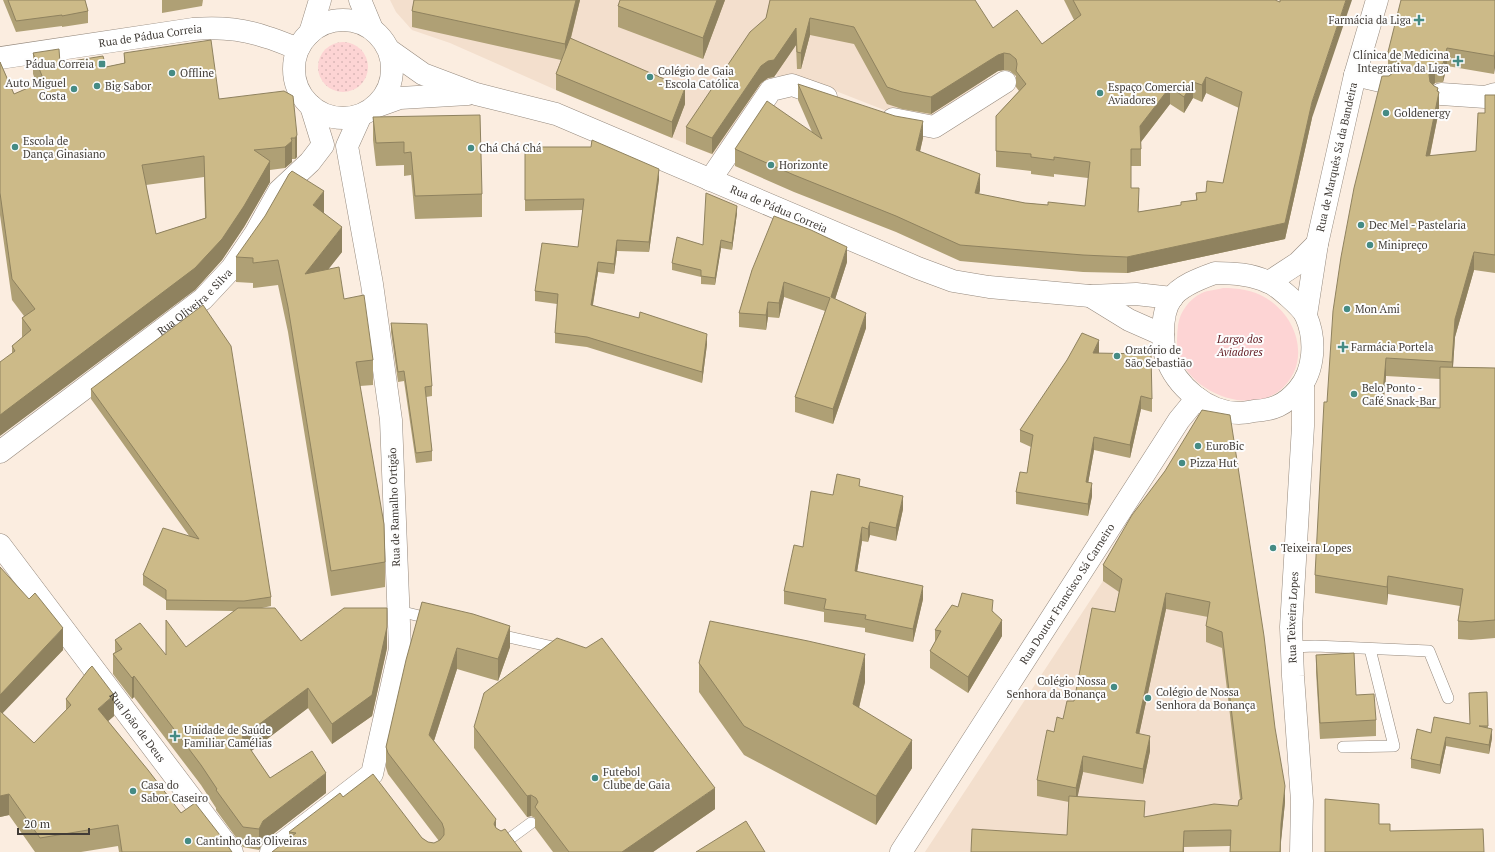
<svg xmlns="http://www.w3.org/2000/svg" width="1495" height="852" font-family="'PT Serif',serif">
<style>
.built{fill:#f3dfcd}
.grass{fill:url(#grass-dots)}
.park{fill:#fdd4d4}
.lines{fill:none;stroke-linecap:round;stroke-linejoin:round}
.lane-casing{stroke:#95897d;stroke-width:12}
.street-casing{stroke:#95897d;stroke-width:23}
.secondary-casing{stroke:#95897d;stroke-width:23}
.lane{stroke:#fff;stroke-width:11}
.street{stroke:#fff;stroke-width:22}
.secondary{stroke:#fff;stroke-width:22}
.wall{fill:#afa075;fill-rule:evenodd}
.shaded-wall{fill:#8f825f}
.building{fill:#ccba88;stroke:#8f825f;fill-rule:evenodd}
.poi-dot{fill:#458b84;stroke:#fdfdfd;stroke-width:1.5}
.labels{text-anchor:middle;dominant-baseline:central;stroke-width:4;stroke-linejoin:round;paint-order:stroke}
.poi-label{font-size:11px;fill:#413c37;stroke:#fdfdfd;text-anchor:start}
.street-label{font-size:11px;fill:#413c37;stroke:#fdfdfd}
.park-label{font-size:11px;font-style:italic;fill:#611c23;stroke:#fdfdfd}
</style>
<defs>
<pattern id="grass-dots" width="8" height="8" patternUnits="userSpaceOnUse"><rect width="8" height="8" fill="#fdd4d4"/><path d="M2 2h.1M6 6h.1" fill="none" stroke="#dab7b7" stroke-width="1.8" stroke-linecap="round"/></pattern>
</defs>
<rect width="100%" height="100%" fill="#fbede0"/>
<!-- built -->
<g class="built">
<polygon points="390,0 937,0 989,83 934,118 892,113 805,79 789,80 775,75 718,157 556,90 450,43 412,30 396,12"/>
<polygon points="1132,531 1249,557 1285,802 1186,832 1184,852 925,852 1103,581"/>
</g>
<!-- grass -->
<circle class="grass" cx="343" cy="67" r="25"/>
<!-- park -->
<path class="park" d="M1223 288C1237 288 1253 290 1266 298 1299 318 1312 365 1279 391 1248 415 1190 392 1179 355 1176 346 1177 335 1178 325 1180 312 1189 299 1202 293 1208 290 1216 290 1223 288Z"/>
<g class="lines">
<defs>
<g id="lane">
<polyline points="399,611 432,619"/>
<polyline points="495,634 562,649"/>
<polyline points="1292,647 1315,646 1429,651 1448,698"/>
<polyline points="1343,747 1394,746 1370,649"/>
<polyline points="501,845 531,823"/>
</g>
<g id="street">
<polyline points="1355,75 1385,82"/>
<polyline points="1441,94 1485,97 1495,94"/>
<polyline points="893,119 934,127 1005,82"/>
<polyline points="710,180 771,90 792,85 826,97"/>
<path id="s1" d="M0 452 203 299 232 268 255 234 279 191 310 162 323 145 311 106"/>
<path id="s2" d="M0 545 232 852"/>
<polyline points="271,852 372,774 400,649 391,420 372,284 347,146 361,115"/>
</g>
<g id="secondary">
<polyline points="360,0 372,29"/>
<circle cx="343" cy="69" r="49"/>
<polyline points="310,33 320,0"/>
<path id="s3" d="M389 50 423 74 476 94 556 114 918 268 953 281 989 287 1090 296 1136 294 1172 298"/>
<path id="s4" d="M0 58 193 29C217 27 244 29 266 37 277 40 288 45 298 49"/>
<polyline points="375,107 400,98 468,94"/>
<path d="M1215 273C1233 273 1251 274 1268 282 1277 285 1302 307 1306 316 1316 339 1315 370 1298 390 1285 405 1273 410 1254 411 1249 412 1244 413 1239 413 1207 413 1176 386 1166 357 1163 351 1164 341 1163 333 1163 321 1164 309 1171 299 1179 286 1201 278 1215 273Z"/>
<polyline points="1269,282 1298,263 1317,244"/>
<polyline points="1090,296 1129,320 1163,335"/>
<path id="s5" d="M1306 315 1317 244 1355 75 1377 0"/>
<path id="s6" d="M901 852 1179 420 1197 398"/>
<path id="s7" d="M1301 852 1302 801 1293 676 1291 627 1303 426V384"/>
</g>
</defs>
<!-- lane casing -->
<use href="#lane" class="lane-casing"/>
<!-- street casing -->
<use href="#street" class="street-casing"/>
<!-- secondary casing -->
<use href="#secondary" class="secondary-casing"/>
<!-- lane -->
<use href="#lane" class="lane"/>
<!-- street -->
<use href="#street" class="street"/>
<!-- secondary -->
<use href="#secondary" class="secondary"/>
</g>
<!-- wall -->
<g class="wall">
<polygon points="3,0 85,0 88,11 88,23 62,27 62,26 16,32"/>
<polygon points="162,0 203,0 202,6 162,13"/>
<polygon points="414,0 580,0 571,38 685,104 672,138 556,90 556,74 561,60 412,27 412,11"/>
<polygon points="725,0 703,59 618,27 618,6"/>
<path d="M770 0 993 28 1042 44 1074 20 1064 0H1275L1312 118 1285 239 1127 273 1083 272 960 261 896 232 794 192 735 166V149L812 132 798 100V84L923 138 920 152 980 190 979 194 1025 203 1048 205 1085 206 1088 178 1054 174V177L1031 174V171L996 167V116L1019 91 1016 87V76L1010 71 1004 70 998 71 931 114 902 109 887 104 854 44 810 35 801 69H797L796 45 774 77 768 78 761 83 712 154 686 144V127L766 18ZM1206 93 1239 108 1223 183 1206 192 1196 193V200L1181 202V205L1138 212 1139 204 1131 188V166H1141V142L1170 104 1184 113 1193 98 1202 102Z"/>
<path d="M1495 0 1494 74 1447 66 1443 82 1435 83 1433 85 1438 91 1439 110 1430 156 1476 151 1485 113 1495 95V273L1474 270 1455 337 1453 367 1495 368V638L1471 640 1458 639V621L1460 606 1388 594 1387 605 1315 593V575L1327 402 1389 76 1393 73 1388 70V52ZM1386 376 1440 379V408L1383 405Z"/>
<path d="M33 53 60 63 106 67 124 63V53L219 99 293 96 297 157 295 159H292V162L285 168 270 170V182L244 227 222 260 195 290 12 354V346L22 338V318L24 316 12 300 0 215V62L14 94 37 84 33 74ZM204 177 205 218 156 234 146 185Z"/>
<polygon points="373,117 482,194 482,217 415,219 411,175 404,176 404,165 376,166 373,140"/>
<polygon points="525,147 659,179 649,252 617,251 614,274 598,272 593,305 707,344 702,383 587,347 555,343 555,333 557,304 535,301 535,291 578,247 583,210 525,211"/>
<polygon points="324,213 342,252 328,269 344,299 373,360 373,385 360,386 385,562 385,587 331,596 288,332 278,285 253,288 253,283 236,282 236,257"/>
<polygon points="737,213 732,250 721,248 715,285 701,284 701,277 672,270 672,263 703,245"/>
<polygon points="847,262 835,299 866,328 833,424 795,412 795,397 825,311 784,297 779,318 768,317 766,330 739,327 739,313 752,270"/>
<polygon points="391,323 432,386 432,396 426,397 432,451 432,461 416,463 404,381 398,382 391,332"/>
<polygon points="1099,353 1152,399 1152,412 1141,409 1130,458 1094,450 1088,483 1092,496 1088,516 1016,504 1016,492 1027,473 1031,447 1020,442 1020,430"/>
<polygon points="91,389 271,597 271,606 262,608 301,641 387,648 372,716 332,744 308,708 251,751 270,778 326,793 263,842 259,850 243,847 216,810 216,808 201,785 134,697 132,699 113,674 113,654 115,652 115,640 166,655 186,647 234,611 166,610 166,600 143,585 143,575 190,537 91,399"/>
<path d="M1165 471 1285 802 1281 840V852H1230V846L1184 847V852H971L1067 835 1069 802 1037 796V780L1054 732 1063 719 1074 701 1115 612 1119 592 1103 581V565ZM1166 609 1208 617 1206 626V642L1222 648 1240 799 1238 806 1145 817 1077 797 1083 772 1143 784 1150 751 1139 734Z"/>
<polygon points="860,487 903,509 896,541 870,535 868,542 862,541 857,572 923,599 913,642 865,632 865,628 824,622 824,612 784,604 784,591 803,547 833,495"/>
<polygon points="0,567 63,650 2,713 34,743 66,710 66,699 114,716 108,721 181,813 232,852 119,852 118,846 81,852 35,852 9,815 0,817"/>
<polygon points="422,602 510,647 498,681 457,669 434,741 496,828 522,852 289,839 289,832 343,797 422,838 428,842 434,843 439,841 388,774 386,768 386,747"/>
<polygon points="958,607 993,611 1002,636 968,693 930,668 930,651 935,642 935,630"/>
<polygon points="1316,655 1356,695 1376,720 1376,736 1320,739 1316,672"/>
<polygon points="699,663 865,682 859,708 912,768 876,825 744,755 699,692"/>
<polygon points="1487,692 1488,728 1492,738 1489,754 1446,746 1440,774 1411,768 1411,759 1431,733 1470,724"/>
<polygon points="474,727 715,809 653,852 553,852 535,828 535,818 531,816 527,817 474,748"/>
</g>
<!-- shaded-wall -->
<g class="shaded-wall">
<polygon points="576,0 580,0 565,61 565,44"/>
<polygon points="717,0 725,0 703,59 703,38"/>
<polygon points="1346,0 1352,0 1312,118 1285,239 1127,273 1127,257 1285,223 1312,102"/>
<polygon points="810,18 810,35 801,69 801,53"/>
<polygon points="796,28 796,45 774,77 768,78 761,83 712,154 712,138 761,66"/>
<polygon points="1447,48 1447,66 1443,82 1443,64"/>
<polygon points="1495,50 1495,68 1494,74 1494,56"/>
<polygon points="1004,53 1004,70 998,71 931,114 931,97 998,55"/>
<polygon points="1435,65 1435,83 1431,87 1429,75 1431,69"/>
<polygon points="1206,77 1206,93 1202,102 1202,85"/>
<polygon points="1193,82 1193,98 1184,113 1184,97"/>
<polygon points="1170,87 1170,104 1140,143 1140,126"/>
<polygon points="685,88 685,104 672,138 672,122"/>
<polygon points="1438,88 1438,97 1439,92 1439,110 1426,174 1426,156"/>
<polygon points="923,121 923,138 916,167 916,150"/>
<polygon points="297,135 297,157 295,159 295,138"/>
<polygon points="292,141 292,162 285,168 285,147"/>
<polygon points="270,161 270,182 244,227 222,260 195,290 0,436 0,415"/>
<polygon points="659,169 659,179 649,252 649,242"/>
<polygon points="980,174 980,190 975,210 975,193"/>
<polygon points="324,191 324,216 313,205"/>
<polygon points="737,206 737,213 732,250 732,243"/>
<polygon points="342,227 342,252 305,299 305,274"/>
<polygon points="617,240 617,251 614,274 614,264"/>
<polygon points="721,240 721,248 715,285 715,278"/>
<polygon points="847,247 847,262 831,312 831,297"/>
<polygon points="1474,252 1474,270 1455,337 1452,380 1452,362 1455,319"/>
<polygon points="598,262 598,272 591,315 591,305"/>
<polygon points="784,282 784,297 779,318 779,303"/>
<polygon points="768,302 768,317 766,330 766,315"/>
<polygon points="866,313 866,328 833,424 833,409"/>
<polygon points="707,334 707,344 702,383 702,372"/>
<polygon points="1099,340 1099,353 1093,366 1093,353"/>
<polygon points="1386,358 1386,376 1382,423 1382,405"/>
<polygon points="1141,396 1141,409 1130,458 1130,445"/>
<polygon points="1094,437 1094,450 1086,495 1086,482"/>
<polygon points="1092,483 1092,496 1088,516 1088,504"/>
<polygon points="903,496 903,509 896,541 896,528"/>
<polygon points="870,522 870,535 868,542 868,529"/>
<polygon points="862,527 862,541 855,584 855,571"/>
<polygon points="1388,576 1388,594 1387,605 1387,587"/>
<polygon points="923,586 923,599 913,642 913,629"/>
<polygon points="1166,593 1166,609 1136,749 1136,733"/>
<polygon points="1002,620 1002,636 968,693 968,677"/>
<polygon points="510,626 510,647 498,681 498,659"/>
<polygon points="387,627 387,648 372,716 332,744 332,724"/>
<polygon points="63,628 63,650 0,716 0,695"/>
<polygon points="457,648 457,669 429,756 429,735"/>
<polygon points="865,654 865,682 853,732 853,704"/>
<polygon points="134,676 134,697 132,699 132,678"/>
<polygon points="308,688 308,708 242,758 242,737"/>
<polygon points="114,695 114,716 98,730 98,709"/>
<polygon points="1492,729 1492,738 1489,754 1489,745"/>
<polygon points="1150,736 1150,751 1143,784 1143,769"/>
<polygon points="1446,737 1446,746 1440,774 1440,765"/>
<polygon points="912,740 912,768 876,825 876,796"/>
<polygon points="1083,756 1083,772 1076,804 1076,788"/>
<polygon points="326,773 326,793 263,842 259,850 259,829 263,821"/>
<polygon points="1285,786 1285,802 1280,852 1281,824"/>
<polygon points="715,788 715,809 653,852 622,852"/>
<polygon points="9,794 9,815 0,817 0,796"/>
<polygon points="531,795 531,816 527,817 527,796"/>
<polygon points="496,819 496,840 494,824"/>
<polygon points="1184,831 1184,852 1183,852"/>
</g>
<!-- building -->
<g class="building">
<polygon points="8,0 85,0 88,11 62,16 62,15 16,21"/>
<polygon points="414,0 576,0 565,44 412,11"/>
<polygon points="620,0 717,0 703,38 618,6"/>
<path d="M770 0H975L993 28 1017 10 1042 44 1081 15 1073 0H1275L1280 2V0H1346L1312 102 1285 223 1127 257 1083 255 960 245 896 216 794 175 735 149 767 101 822 139 798 84 895 116 923 121 916 150 980 174 975 193 1025 203 1048 205V202L1085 206 1090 162 1054 157V160L1031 157V154L996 151V116L1026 84 1016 71 1017 64 1016 59 1010 54 1004 53 998 55 931 97 902 92 887 87 854 27 810 18 801 53 797 52 796 28 774 60 768 61 761 66 712 138 686 127 750 32 766 18ZM1206 77 1242 92 1223 183 1207 181 1206 192 1196 193 1197 200 1181 202V205L1138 212 1139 188H1131V149H1141L1140 126 1170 87 1184 97 1193 82 1202 85Z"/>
<polygon points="1401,0 1495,0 1495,50 1494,56 1447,48 1443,64 1435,65 1431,69 1429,75 1430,82 1434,86 1438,88 1437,91 1439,92 1426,156 1476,151 1478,113 1485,113 1485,95 1495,95 1495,255 1474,252 1455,319 1452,362 1386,358 1382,405 1440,408 1440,367 1495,368 1495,620 1471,622 1458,621 1463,589 1388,576 1387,587 1315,575 1324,402 1327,402 1333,311 1341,257 1354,188 1382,76 1389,76 1394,72 1397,67 1397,60 1393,55 1388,52"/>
<polygon points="570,38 685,88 672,122 556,74"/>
<path d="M211 40 219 99 284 91 293 96 297 135 295 138H291L292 141 285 147 254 150 270 161 244 206 222 239 195 268 0 415V362L15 351 12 346 31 330 22 318 35 309 12 279 0 193V62L14 94 44 81 33 53 59 49 60 63 103 56 106 67 125 63 124 53ZM204 156 206 218 156 234 142 165Z"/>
<polygon points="480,115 482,194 415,196 411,152 404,153 404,142 376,143 373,117"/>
<polygon points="592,140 659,169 649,242 617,240 614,264 598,262 591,305 639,318 640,312 707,334 702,372 587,337 555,333 558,294 535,291 542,243 578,247 584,199 525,200 525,147 591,147"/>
<polygon points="292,171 324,191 313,205 342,227 305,274 339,267 344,299 364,295 373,360 356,362 384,524 385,562 331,571 288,307 278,260 253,263 253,258 236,257 265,216 289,174"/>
<polygon points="706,193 737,206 732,243 721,240 715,278 701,276 701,270 672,263 677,237 703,245"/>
<polygon points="774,216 811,230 847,247 831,297 866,313 833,409 795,397 830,298 784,282 779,303 768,302 766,315 739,313 752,270"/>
<polygon points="203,305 231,346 271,597 244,601 166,600 166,590 143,575 163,528 199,539 91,389"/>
<polygon points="391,323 427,324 432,386 425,387 432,451 416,453 404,371 398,372"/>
<polygon points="1082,333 1099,340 1093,353 1151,354 1152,399 1141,396 1130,445 1094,437 1086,482 1092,483 1088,504 1016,492 1020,472 1027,473 1033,435 1020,430 1067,360"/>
<polygon points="1202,410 1230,415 1264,636 1275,728 1285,786 1281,824 1280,852 1230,852 1231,830 1184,831 1183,852 971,852 972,829 1067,835 1069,796 1145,801 1144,817 1214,804 1238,806 1239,800 1242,799 1222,632 1206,626 1210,602 1166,593 1136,733 1150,736 1143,769 1083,756 1076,788 1037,780 1047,730 1054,732 1057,717 1063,719 1067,701 1074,701 1092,608 1115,612 1122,579 1103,565 1132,515 1165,471"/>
<polygon points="837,474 860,479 859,486 903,496 896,528 870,522 868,529 862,527 855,571 923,586 913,629 865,619 866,615 824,609 826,599 784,591 794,545 803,547 811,491 833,495"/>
<polygon points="0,567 29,599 35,593 63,628 0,695"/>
<polygon points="962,593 993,600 992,611 1002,620 968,677 930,651 941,631 935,630 952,605 958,607"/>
<polygon points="422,602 473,614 510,626 498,659 457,648 429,735 496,819 494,824 496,828 501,831 505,829 522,852 272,852 296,833 289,832 340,793 343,797 373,774 422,838 428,842 434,843 440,840 444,835 444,829 442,823 388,753 386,747 406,660"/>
<polygon points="238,608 275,608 301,641 344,608 387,608 387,627 372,695 332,724 308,688 242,737 270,778 312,751 326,773 263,821 259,829 243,827 216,790 217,789 201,765 134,676 132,678 113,654 122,649 115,640 140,623 166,655 166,620 186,647"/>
<polygon points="710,621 808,641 865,654 853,704 912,740 876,796 744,726 699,663"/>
<polygon points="557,638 586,648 602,638 715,788 622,852 569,852 535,807 538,802 536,798 531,795 527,796 474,727 484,693"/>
<polygon points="1354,653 1356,695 1374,694 1376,720 1320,723 1316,655"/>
<polygon points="92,666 114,695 98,709 148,770 181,813 195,803 223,839 232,852 122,852 118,825 40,838 9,794 0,796 0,711 34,743 71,705 66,699 89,669"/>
<polygon points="1487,692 1488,726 1479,726 1492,729 1489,745 1446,737 1440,765 1411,759 1417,729 1431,733 1434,717 1470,724 1469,693"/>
<polygon points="1325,799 1379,804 1379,824 1390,824 1390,831 1483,829 1484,852 1325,852"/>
<polygon points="746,821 765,852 696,852"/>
</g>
<!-- markers -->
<g class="poi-dot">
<path d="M1417 14h4v4h4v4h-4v4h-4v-4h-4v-4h4z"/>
<path d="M1456 55h4v4h4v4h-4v4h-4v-4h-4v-4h4z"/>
<rect x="98" y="60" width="8" height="8" rx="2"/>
<circle cx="172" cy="73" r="4"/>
<circle cx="650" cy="77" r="4"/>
<circle cx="97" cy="86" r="4"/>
<circle cx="74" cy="89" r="4"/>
<circle cx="1100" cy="93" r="4"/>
<circle cx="1386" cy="113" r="4"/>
<circle cx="15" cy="147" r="4"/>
<circle cx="471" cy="148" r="4"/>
<circle cx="771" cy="165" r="4"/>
<circle cx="1361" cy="225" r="4"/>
<circle cx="1370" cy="245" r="4"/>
<circle cx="1347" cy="309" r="4"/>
<path d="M1341 341h4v4h4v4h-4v4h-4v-4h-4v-4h4z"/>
<circle cx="1117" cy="356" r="4"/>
<circle cx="1354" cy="394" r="4"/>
<circle cx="1198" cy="446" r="4"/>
<circle cx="1182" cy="463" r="4"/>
<circle cx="1273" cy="548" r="4"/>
<circle cx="1114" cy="687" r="4"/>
<circle cx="1148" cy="698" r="4"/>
<path d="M173 730h4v4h4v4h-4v4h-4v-4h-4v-4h4z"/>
<circle cx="595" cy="778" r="4"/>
<circle cx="133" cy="791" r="4"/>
<circle cx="188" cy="841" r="4"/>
</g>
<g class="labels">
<!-- poi labels -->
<g class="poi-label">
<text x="1411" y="20" text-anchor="end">Farmácia da Liga</text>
<text x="1449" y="55" text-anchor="end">Clínica de Medicina<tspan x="1449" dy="13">Integrativa da Liga</tspan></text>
<text x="94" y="64" text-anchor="end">Pádua Correia</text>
<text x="658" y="71">Colégio de Gaia<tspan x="658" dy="13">- Escola Católica</tspan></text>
<text x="180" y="73">Offline</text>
<text x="66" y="83" text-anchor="end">Auto Miguel<tspan x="66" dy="13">Costa</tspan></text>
<text x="105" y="86">Big Sabor</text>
<text x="1108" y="87">Espaço Comercial<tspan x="1108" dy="13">Aviadores</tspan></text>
<text x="1394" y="113">Goldenergy</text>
<text x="23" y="141">Escola de<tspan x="23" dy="13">Dança Ginasiano</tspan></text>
<text x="479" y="148">Chá Chá Chá</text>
<text x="779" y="165">Horizonte</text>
<text x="1369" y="225">Dec Mel - Pastelaria</text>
<text x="1378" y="245">Minipreço</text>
<text x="1355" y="309">Mon Ami</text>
<text x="1351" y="347">Farmácia Portela</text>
<text x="1125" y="350">Oratório de<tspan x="1125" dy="13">São Sebastião</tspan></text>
<text x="1362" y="388">Belo Ponto -<tspan x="1362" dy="13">Café Snack-Bar</tspan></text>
<text x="1206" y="446">EuroBic</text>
<text x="1190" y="463">Pizza Hut</text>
<text x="1281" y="548">Teixeira Lopes</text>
<text x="1106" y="681" text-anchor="end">Colégio Nossa<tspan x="1106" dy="13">Senhora da Bonança</tspan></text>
<text x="1156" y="692">Colégio de Nossa<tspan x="1156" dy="13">Senhora da Bonança</tspan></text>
<text x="184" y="730">Unidade de Saúde<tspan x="184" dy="13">Familiar Camélias</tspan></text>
<text x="603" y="772">Futebol<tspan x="603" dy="13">Clube de Gaia</tspan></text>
<text x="141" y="785">Casa do<tspan x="141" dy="13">Sabor Caseiro</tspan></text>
<text x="196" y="841">Cantinho das Oliveiras</text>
</g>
<!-- street labels -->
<g class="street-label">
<text stroke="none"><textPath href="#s4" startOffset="152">Rua de Pádua Correia</textPath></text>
<text stroke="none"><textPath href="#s5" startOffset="161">Rua de Marquês Sá da Bandeira</textPath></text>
<text stroke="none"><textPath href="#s3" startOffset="423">Rua de Pádua Correia</textPath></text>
<text stroke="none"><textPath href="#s1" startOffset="246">Rua Oliveira e Silva</textPath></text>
<text transform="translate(394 507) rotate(-92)">Rua de Ramalho Ortigão</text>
<text stroke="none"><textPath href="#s6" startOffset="307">Rua Doutor Francisco Sá Carneiro</textPath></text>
<text stroke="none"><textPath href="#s7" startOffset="235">Rua Teixeira Lopes</textPath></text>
<text stroke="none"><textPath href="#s2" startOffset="228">Rua João de Deus</textPath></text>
</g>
<!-- park labels -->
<g class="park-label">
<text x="1240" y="339">Largo dos<tspan x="1240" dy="13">Aviadores</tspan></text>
</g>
</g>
<!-- scale -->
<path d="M18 828v6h71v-6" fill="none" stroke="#413c37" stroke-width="2"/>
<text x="24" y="828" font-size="12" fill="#413c37" stroke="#fdfdfd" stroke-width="3" paint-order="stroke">20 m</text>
</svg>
